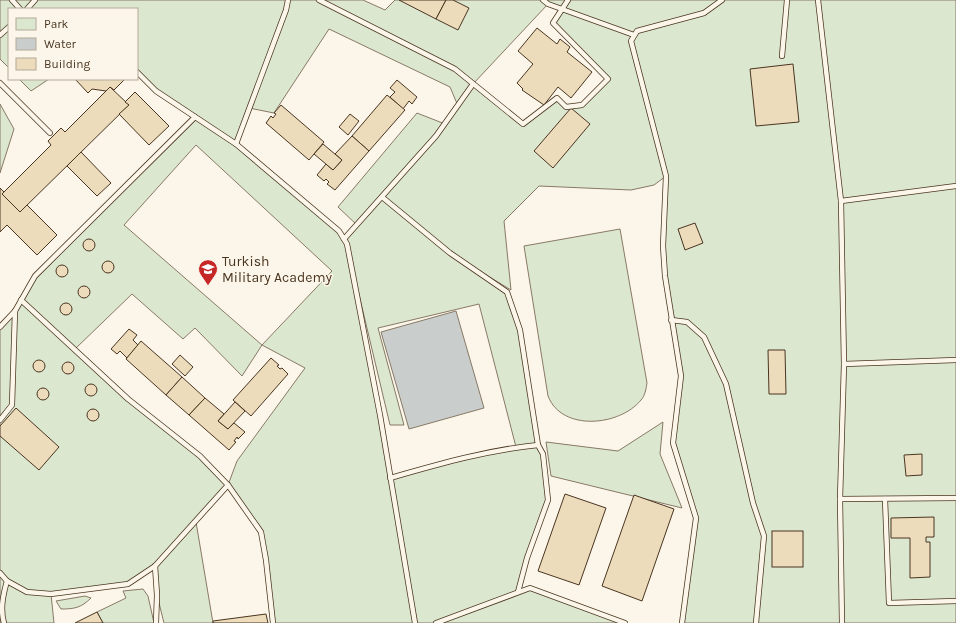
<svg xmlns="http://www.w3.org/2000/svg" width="956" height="623" font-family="Karla,sans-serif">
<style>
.green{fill:#dce7d0;stroke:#887966;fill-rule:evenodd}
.water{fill:#c9cecd;stroke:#887966}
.building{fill:#ecdcbc;stroke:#4a3520}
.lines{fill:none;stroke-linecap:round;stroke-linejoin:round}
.lane-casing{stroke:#4a3520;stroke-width:6}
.lane{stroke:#fbf6e9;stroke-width:4.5}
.labels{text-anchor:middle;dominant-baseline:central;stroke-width:3;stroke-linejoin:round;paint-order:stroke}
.poi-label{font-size:14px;fill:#4a3520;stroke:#fbf6e9;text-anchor:start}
</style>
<rect width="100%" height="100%" fill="#fbf6e9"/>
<!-- green -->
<g class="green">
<path d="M0 0H363L385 10 395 0H956V623H682L696 518 673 443 681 376 665 276 666 176 654 185 631 190 539 186 504 221 511 290 460 259 507 292 520 330 538 445 543 454 548 500 518 592 530 588 625 623H273L261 532 228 485 196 522 213 623H164L157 595 155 567 128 584 51 594 54 623H0V327L15 311 35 276 195 117 156 91 137 72V9H9V68L0 59ZM548 4 561 9 553 23 607 79 582 105 566 107 557 98 523 124 473 84ZM329 29 450 87 458 106 445 124 417 113 338 207 357 225 344 239 339 231 236 144 249 108 274 113ZM196 145 332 271 262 345 124 225ZM347 244 390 425H404L378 328 479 304 516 447 391 478ZM132 294 183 339 195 328 242 376 262 345 305 368 237 461 228 485 200 456 128 399 75 349Z"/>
<polygon points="19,79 49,79 31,91"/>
<polygon points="0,104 14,129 0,173"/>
<path d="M620 229 647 383C646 389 645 396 641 400 620 426 562 432 548 396L524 246Z"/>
<polygon points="663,422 660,454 682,508 551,476 546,442 618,451"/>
<polygon points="143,589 148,596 154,623 103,623 97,612 126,598 123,591"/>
<path d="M85 596 91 598C81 608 74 609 61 609L56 601Z"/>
</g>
<!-- water -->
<polygon class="water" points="456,311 484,408 409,429 381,332"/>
<!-- building -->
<g class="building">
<polygon points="399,0 446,0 436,19"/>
<polygon points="446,0 453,0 469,8 458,30 436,19"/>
<polygon points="537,28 557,44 560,39 570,47 567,52 592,72 571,98 558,87 544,105 522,90 523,89 517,83 533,64 518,51"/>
<polygon points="793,64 799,122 756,126 750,69"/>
<polygon points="75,79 125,79 114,90 110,87 106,91 92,89 88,93"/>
<polygon points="397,80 417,97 412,104 409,101 403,109 390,97 395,92 390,88"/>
<polygon points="110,87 129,105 20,212 2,194 51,145 48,141 61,128 65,132"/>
<polygon points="135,92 169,126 149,145 119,114 129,105 125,102"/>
<polygon points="387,95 405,110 369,151 352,136"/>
<polygon points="281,105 324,142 309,160 266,123 271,116 273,118 276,114 274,113"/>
<polygon points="571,108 590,124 553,168 534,151"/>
<polygon points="350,114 359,121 348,135 339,127"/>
<polygon points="352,136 369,151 335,190 327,184 329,182 326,179 324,181 317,175 326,164 333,170 342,160 335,154"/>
<polygon points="323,144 342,160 333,170 314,154"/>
<polygon points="81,152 111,183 97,196 67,166"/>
<polygon points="0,188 4,192 2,194 20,212 27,205 57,235 37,255 7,225 0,232"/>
<polygon points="695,223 703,243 685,250 678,229"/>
<circle cx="89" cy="245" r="6"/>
<circle cx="108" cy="267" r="6"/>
<circle cx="62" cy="271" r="6"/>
<circle cx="84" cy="292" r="6"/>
<circle cx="66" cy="309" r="6"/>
<polygon points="129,329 137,335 133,340 138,345 127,358 120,351 117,354 111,349"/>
<polygon points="141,341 182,377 166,395 126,359"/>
<polygon points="768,350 785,350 786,394 769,394"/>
<polygon points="180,355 193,367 185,376 172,364"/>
<polygon points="271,358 279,365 277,366 280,369 282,368 288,374 251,416 233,400"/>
<circle cx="39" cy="366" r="6"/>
<circle cx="68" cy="368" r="6"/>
<polygon points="182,377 205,398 189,415 166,395"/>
<circle cx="91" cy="390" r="6"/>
<circle cx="43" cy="394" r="6"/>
<polygon points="205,398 224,414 218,421 228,429 234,423 245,432 238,439 237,437 234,441 236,442 229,450 189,415"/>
<polygon points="235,402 245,411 228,429 218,421"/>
<polygon points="16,408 59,447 39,470 0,436 0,426"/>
<circle cx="93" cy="415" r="6"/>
<polygon points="922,454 922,475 906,476 904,455"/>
<polygon points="565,494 606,508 579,585 538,571"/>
<polygon points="634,495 674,509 642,601 602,586"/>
<polygon points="934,517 934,537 926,537 926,542 930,542 930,577 910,578 910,538 891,538 891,518"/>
<rect x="772" y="531" width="31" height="36"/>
<polygon points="97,612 103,623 75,623"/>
<polygon points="266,614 268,623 213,623 213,621"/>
</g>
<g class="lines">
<defs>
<g id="lane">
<polyline points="12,0 20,9"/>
<polyline points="319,0 455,69 523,124 557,98 566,107 582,105 608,79 553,23 568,0"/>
<polyline points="543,0 548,4 634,35"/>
<polyline points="818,0 841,201 844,364 840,499 842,623"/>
<polyline points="27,9 35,0"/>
<polyline points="0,35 9,27"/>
<polyline points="782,56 787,0"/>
<polyline points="137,72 156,91 236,144 339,231 347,244 380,415 415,623"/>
<polyline points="0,83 50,133"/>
<polyline points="236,144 286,10 288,0"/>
<polyline points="382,197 450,253 507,292 520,330 538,445"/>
<polyline points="841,201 956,186"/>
<polyline points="344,239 436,136 473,84"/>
<polyline points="671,320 687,322 704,337 726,384 753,503 764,536 756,623"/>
<polyline points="0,327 15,311 35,276 195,117"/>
<polyline points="844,364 956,360"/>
<polyline points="0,420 12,405 15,311"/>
<path d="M390 478C439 464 487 450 538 445L543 454 548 500 527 558 518 592"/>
<polyline points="228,485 261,532 266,560 273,623"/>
<polyline points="840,499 956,498"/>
<polyline points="885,499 889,603 956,601"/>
<polyline points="155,566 157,595 156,623"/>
<path d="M0 573 7 581C3 595 0 609 4 623"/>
<polyline points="7,581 27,592 51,594 128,584 155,566 228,485 200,456 128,399 21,300"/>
<polyline points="436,623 530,588 625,623"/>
<polyline points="682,623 696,518 673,443 681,376 665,276 663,246 666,176 631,41 637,31 704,13 722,0"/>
</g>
</defs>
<!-- lane casing -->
<use href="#lane" class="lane-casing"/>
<!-- lane -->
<use href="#lane" class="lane"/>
</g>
<!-- icons -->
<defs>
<symbol id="school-pin" viewBox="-11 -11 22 30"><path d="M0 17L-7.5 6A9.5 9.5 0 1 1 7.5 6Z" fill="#c62828" stroke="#fbf6e9"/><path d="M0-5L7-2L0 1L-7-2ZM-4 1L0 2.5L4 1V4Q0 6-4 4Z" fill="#fff"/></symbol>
</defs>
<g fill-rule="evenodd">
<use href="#school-pin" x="197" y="258" width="22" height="30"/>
</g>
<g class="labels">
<!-- poi labels -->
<g class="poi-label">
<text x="222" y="261">Turkish<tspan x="222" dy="16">Military Academy</tspan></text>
</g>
</g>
<!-- legend -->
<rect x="8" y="8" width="130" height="72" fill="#fbf6e9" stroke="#b4a999"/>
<rect x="16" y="18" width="20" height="12" fill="#dce7d0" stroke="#b4a999"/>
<text x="44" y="28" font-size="12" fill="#4a3520">Park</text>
<rect x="16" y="38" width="20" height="12" fill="#c9cecd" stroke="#b4a999"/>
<text x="44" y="48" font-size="12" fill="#4a3520">Water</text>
<rect x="16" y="58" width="20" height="12" fill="#ecdcbc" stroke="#b4a999"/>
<text x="44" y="68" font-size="12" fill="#4a3520">Building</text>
</svg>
